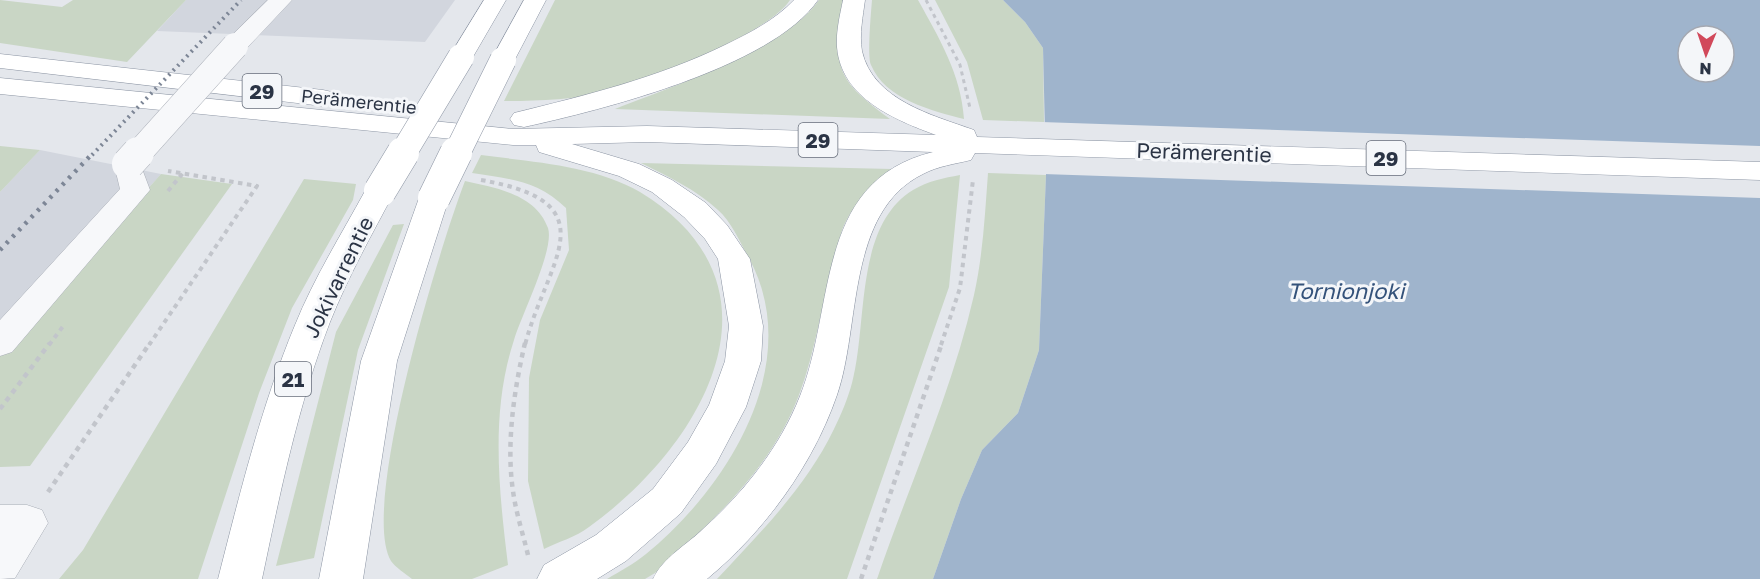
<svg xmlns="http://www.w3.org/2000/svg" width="1760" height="579" font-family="'Golos Text',sans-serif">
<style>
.built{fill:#d2d6de}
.green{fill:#c9d6c5}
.water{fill:#9fb4cc;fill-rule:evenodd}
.pier{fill:#e4e7ec}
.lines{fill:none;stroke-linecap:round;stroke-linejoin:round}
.minor-casing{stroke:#a9aeb7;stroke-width:1}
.highway-casing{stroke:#8b94a3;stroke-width:1}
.path-far2{stroke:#c2c5cb;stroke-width:3;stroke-dasharray:4 4;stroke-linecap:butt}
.path-far1{stroke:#c2c5cb;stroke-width:4;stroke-dasharray:4.5 4.5;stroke-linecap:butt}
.path{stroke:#c2c5cb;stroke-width:4.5;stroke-dasharray:5 5;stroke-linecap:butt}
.minor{fill:#f7f8fa;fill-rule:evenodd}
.highway{fill:#fff;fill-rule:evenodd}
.rail-far1{stroke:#7d8696;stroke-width:4;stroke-dasharray:2 4.5;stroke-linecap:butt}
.rail{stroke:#7d8696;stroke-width:4.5;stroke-dasharray:3 6;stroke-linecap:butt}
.minor-bridge-far1-casing{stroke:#a9aeb7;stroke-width:27;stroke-linecap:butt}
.minor-bridge-casing{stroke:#a9aeb7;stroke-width:33;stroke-linecap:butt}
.highway-bridge-far1-casing{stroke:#8b94a3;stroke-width:27;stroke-linecap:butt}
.highway-bridge-casing{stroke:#8b94a3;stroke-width:33;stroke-linecap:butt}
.minor-bridge-far1{stroke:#f7f8fa;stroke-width:26}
.minor-bridge{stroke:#f7f8fa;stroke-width:32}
.highway-bridge-far1{stroke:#fff;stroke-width:26}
.highway-bridge{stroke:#fff;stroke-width:32}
.labels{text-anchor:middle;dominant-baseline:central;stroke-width:6;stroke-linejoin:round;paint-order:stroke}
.far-street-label{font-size:18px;fill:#2b3445;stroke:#f4f6f9}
.shield{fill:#f4f6f9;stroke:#676e7b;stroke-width:1.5}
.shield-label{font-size:20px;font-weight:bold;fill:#2b3445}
.street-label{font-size:21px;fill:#2b3445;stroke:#f4f6f9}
.water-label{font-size:22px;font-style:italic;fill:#34527a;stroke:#f4f6f9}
</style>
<rect width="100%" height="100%" fill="#e4e7ec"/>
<!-- built -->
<g class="built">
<polygon points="186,0 455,0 425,42 157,31"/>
<polygon points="40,150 161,174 0,355 0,192"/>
</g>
<!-- green -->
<g class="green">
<polygon points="0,0 62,7 73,0 186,0 127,62 0,43"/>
<path d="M555 0H790C768 34 650 80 608 91 574 100 539 101 504 101Z"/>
<path d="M819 0H844C834 68 833 77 890 119L615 109C672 86 784 50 819 0Z"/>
<path d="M872 0H918C939 38 961 74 964 119 932 111 885 99 871 65 867 56 871 13 872 0Z"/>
<polygon points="935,0 1003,0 1025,22 1043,48 1044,122 983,120 967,62"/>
<polygon points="0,146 40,150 0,192"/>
<path d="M481 155C532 162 594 165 640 192 796 287 702 446 589 527 576 537 558 542 544 549L528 481 529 378 540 320 569 250 566 208C537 180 510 179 472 173Z"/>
<path d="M641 163 892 169C874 184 855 202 845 223 840 233 839 244 836 254 822 300 816 350 799 395 771 469 712 522 655 573L645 579H607C620 571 634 564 646 554 727 488 805 365 750 260 741 245 732 222 718 210 695 189 669 177 641 163Z"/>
<path d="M988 173 1046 175 1039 350 1018 413 982 450 961 499 933 579H877C909 485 952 392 974 295 983 255 985 213 988 173Z"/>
<polygon points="161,174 232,184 30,466 0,467 0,355"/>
<path d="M960 175 949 287 847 579H717C760 533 806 487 834 429 841 415 848 398 852 383 868 324 854 226 913 190 928 181 944 178 960 175Z"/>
<polygon points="304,179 356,184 353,200 292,308 259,393 198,579 59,579 83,550"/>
<path d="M465 181C496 188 536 194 548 228 555 249 521 316 514 340 490 413 499 491 508 565L472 579H412C406 574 395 567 391 561 359 507 441 244 465 181Z"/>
<polygon points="404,224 358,350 314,558 276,566 336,332 393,225"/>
</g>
<!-- water -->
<path class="water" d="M1003 0H1760V579H933L961 499 982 450 1018 413 1039 350 1046 175 1043 48 1025 22ZM1688 36H1724V72H1688Z"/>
<!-- pier -->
<polygon class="pier" points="1041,122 1760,146 1760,198 1043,174"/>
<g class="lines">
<defs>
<g id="minor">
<polygon points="268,0 292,0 244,51 235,53 226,51 223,46 226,41"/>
<polygon points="128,155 138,158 150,190 12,352 0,356 0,320 120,189 114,164 118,158"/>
<polygon points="0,505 27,505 42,510 48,523 15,578 0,579"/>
</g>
<g id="highway">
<polygon points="484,0 506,0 470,62 461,64 452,62 449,57"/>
<polygon points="524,0 546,0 512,65 503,67 494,65 491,60"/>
<path d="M794 0H818C772 67 602 110 524 127L514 125 510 119 514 113C587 95 657 78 725 45 750 33 775 20 794 0Z"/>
<path d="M843 0H865C863 16 859 34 862 51 873 100 932 115 974 130L977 137 1760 162V180L975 153 971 160C955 164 938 166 923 174 846 212 861 326 837 395 813 465 764 532 707 579H653C663 557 687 545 704 528 744 492 780 447 800 396 836 307 814 181 933 152L647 142 572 144 639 164 672 180 706 203 727 225 750 259 763 326 761 361 746 407 716 464 681 513 626 561 597 579H537L544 565 596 535 653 489 688 442 709 405 725 361 729 326 718 259 705 239 684 217 652 192 619 176 539 152 536 145H513L0 94V78L513 129 647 126 936 135C895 120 841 98 837 47 836 31 840 15 843 0Z"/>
<polygon points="0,54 323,90 332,92 336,98 332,104 323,106 0,68"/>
<path d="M380 182 390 185 395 191C372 234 348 277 330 322 298 405 280 493 262 579H218C240 493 261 407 295 325 314 278 341 235 365 191L370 185Z"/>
<polygon points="434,189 445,191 449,198 397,361 363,579 319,579 361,361 419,198 423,191"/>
</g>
</defs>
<!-- minor casing -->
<use href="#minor" class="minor-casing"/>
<!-- highway casing -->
<use href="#highway" class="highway-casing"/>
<!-- path-far2 -->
<polyline class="path-far2" points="926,0 960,65 970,108"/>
<!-- path-far1 -->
<g class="path-far1">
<path d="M481 180C612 203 547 260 525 345"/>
<polyline points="168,191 183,173"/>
<polyline points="49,345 64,325"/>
<polyline points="149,345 257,186 168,171"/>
<polyline points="941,345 960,288 973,180"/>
</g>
<!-- path -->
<g class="path">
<path d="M525 343C514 390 506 444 513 491 516 513 523 534 528 555"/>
<polyline points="0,409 50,343"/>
<polyline points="48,492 150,343"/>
<polyline points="861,579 942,343"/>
</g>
<!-- minor -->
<use href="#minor" class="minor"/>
<!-- highway -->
<use href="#highway" class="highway"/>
<!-- rail-far1 -->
<polyline class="rail-far1" points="92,155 241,0"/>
<!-- rail -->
<polyline class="rail" points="0,250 93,153"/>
<defs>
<polyline id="minor-bridge-far1" points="137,155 235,46"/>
<polyline id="minor-bridge" points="128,164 138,153"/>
<g id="highway-bridge-far1">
<polyline points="402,155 461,57"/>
<polyline points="456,155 503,60"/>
</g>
<g id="highway-bridge">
<polyline points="380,191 403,153"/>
<polyline points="434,198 456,153"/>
</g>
</defs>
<!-- minor-bridge-far1 casing -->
<use href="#minor-bridge-far1" class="minor-bridge-far1-casing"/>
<!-- minor-bridge casing -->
<use href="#minor-bridge" class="minor-bridge-casing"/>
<!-- highway-bridge-far1 casing -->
<use href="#highway-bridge-far1" class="highway-bridge-far1-casing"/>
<!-- highway-bridge casing -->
<use href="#highway-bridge" class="highway-bridge-casing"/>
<!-- minor-bridge-far1 -->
<use href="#minor-bridge-far1" class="minor-bridge-far1"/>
<!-- minor-bridge -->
<use href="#minor-bridge" class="minor-bridge"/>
<!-- highway-bridge-far1 -->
<use href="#highway-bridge-far1" class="highway-bridge-far1"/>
<!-- highway-bridge -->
<use href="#highway-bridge" class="highway-bridge"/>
</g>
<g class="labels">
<!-- far-street labels -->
<g class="far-street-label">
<text transform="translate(359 101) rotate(6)">Perämerentie</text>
</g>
<!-- shield labels -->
<g class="shield">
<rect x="242.5" y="74" width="39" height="34" rx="4.5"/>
<rect x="798.5" y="123" width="39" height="34" rx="4.5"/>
<rect x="1366.5" y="141" width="39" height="34" rx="4.5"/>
<rect x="275" y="362" width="36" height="34" rx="4.5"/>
</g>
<g class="shield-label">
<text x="262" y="91">29</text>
<text x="818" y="140">29</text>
<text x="1386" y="158">29</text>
<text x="293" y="379">21</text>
</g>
<!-- street labels -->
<g class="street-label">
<text transform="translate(1204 152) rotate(2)">Perämerentie</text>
<text transform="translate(338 277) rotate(-64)">Jokivarrentie</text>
</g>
<!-- water labels -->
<g class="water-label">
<text x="1346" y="290">Tornionjoki</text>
</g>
</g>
<!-- north arrow -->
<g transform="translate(1706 54) rotate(182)"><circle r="28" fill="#f4f6f9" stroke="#a4a8b1" stroke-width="1.5"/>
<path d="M0-4.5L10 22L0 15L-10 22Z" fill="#d1495b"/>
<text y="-9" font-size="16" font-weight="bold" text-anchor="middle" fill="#2b3445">N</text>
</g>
</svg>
